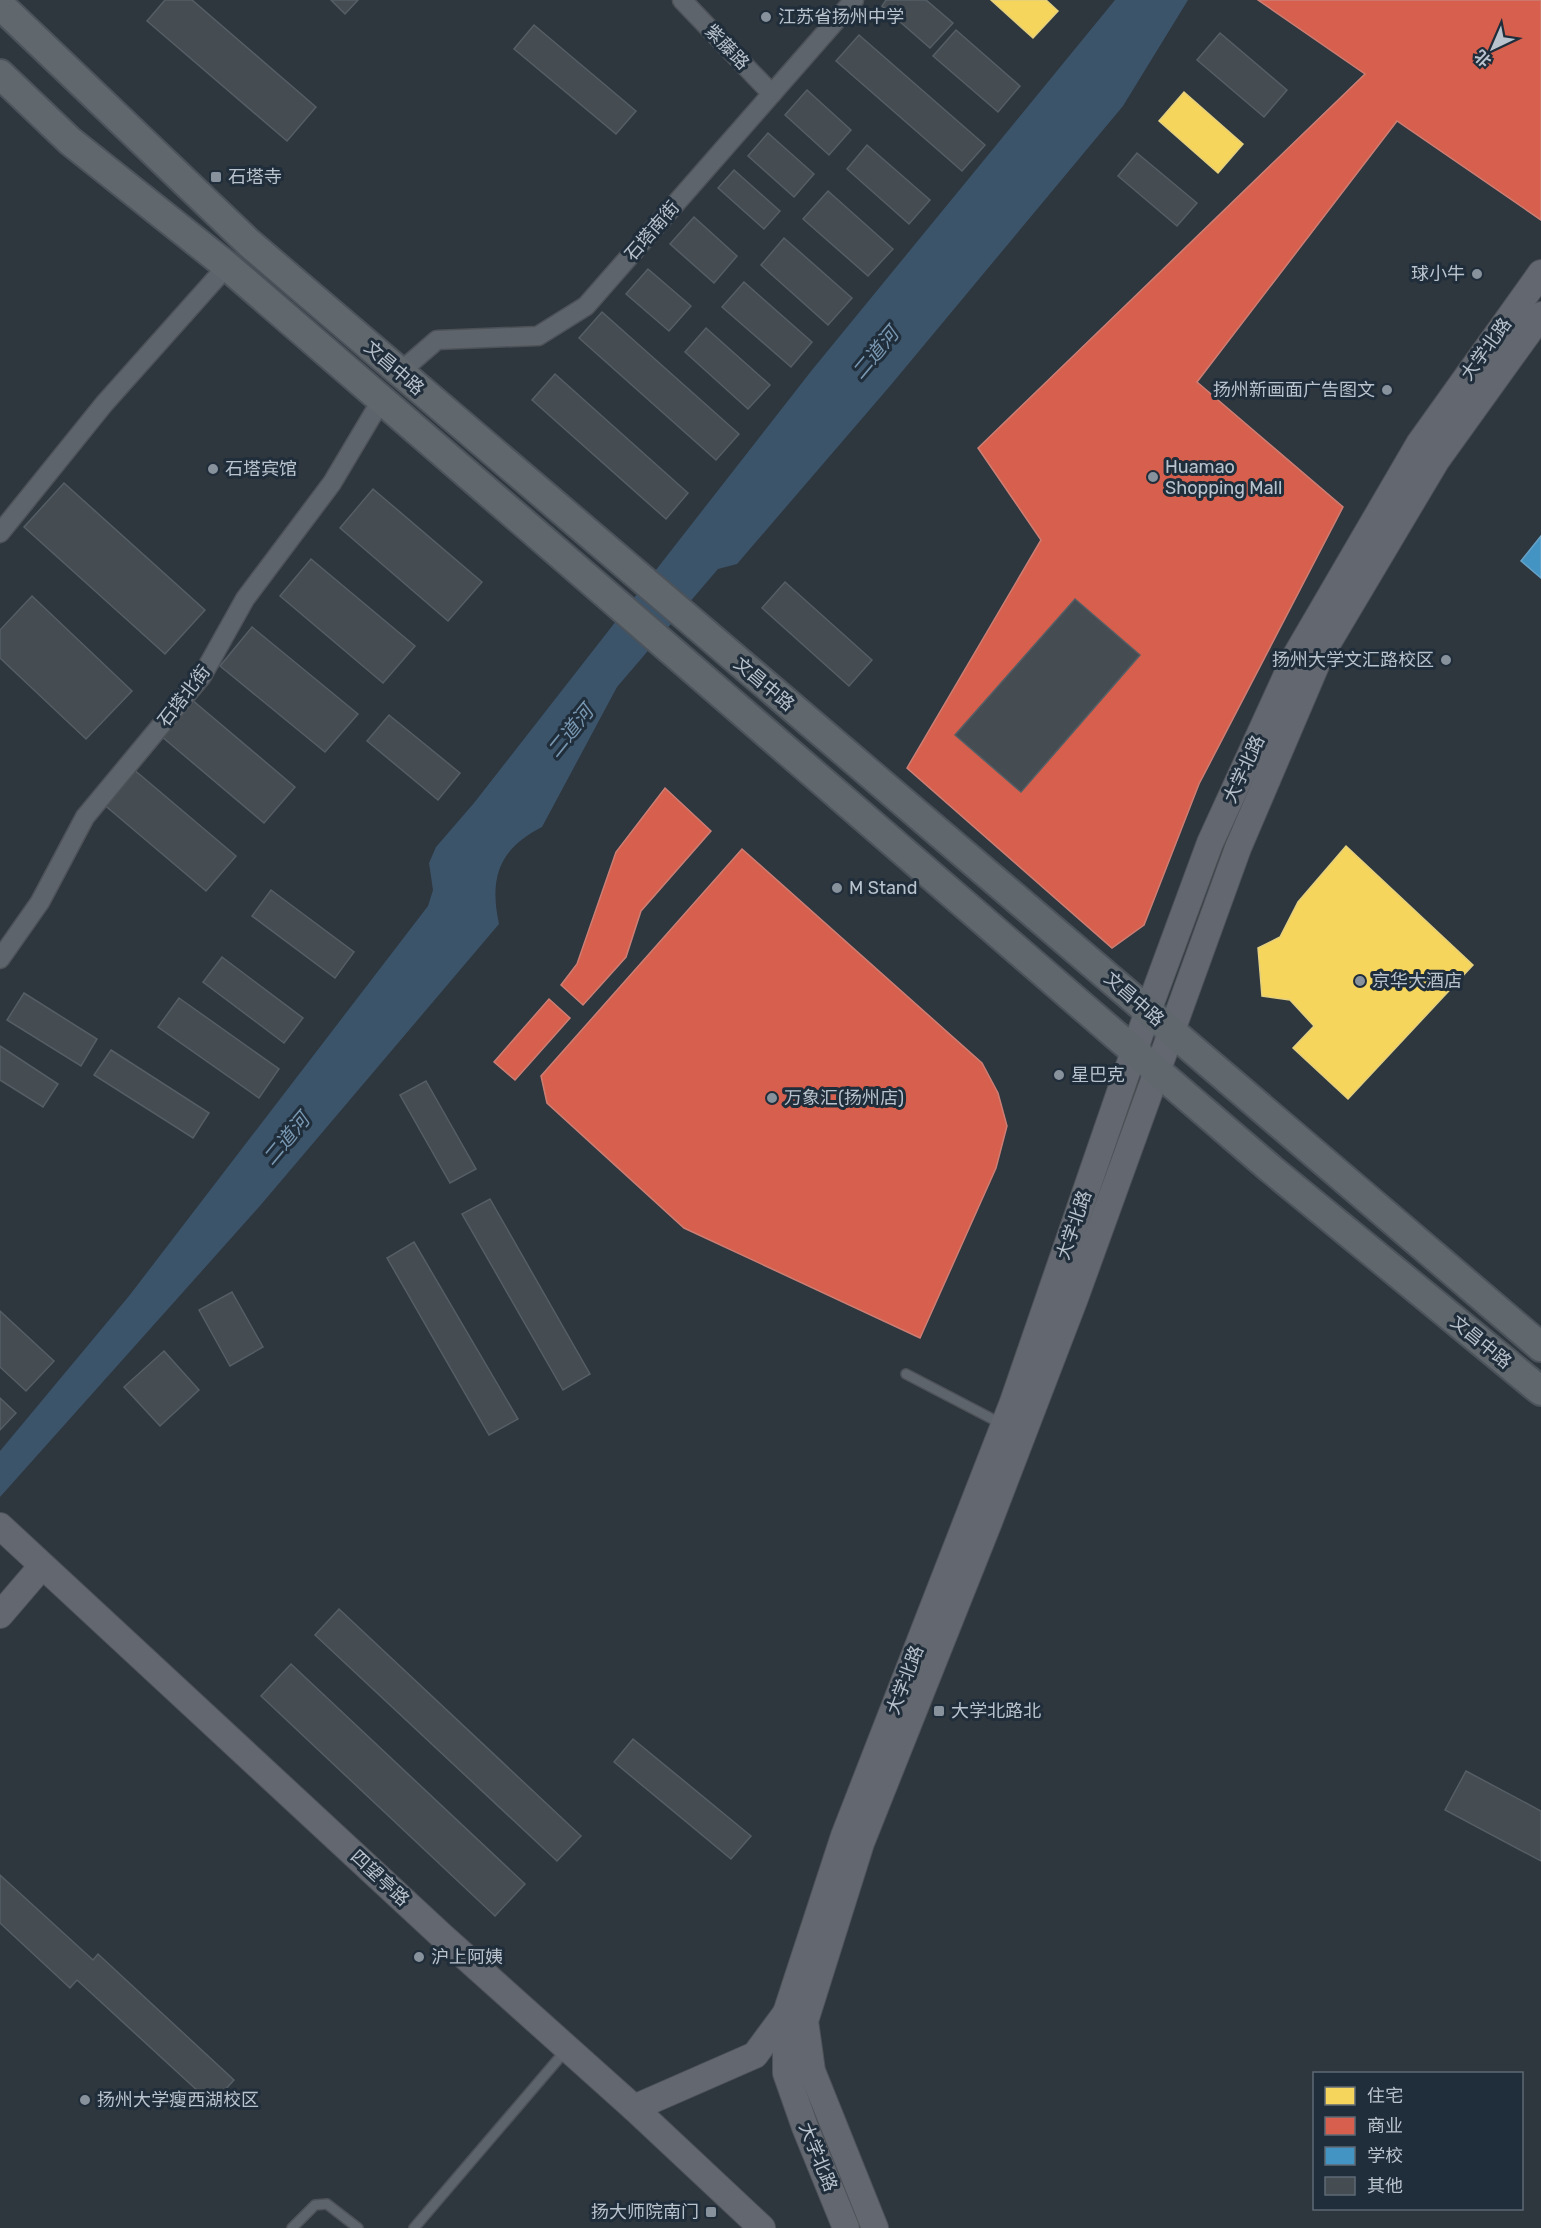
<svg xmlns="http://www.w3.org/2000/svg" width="1541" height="2228" font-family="Rubik,'Noto Sans SC',sans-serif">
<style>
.water{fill:#3b546a}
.homes{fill:#f6d55c;stroke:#e4d07e;stroke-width:1.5}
.shops{fill:#d6604d;stroke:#cd7e74;stroke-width:1.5}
.schools{fill:#4393c3;stroke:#66a1c6;stroke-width:1.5}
.building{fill:#454c52;stroke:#565e65;stroke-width:1.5}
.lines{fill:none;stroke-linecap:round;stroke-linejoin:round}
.lane-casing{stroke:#4d5258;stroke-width:12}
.street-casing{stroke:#4d5258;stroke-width:21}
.secondary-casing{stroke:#4d5258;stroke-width:28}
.primary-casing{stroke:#4c535b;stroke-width:32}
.lane{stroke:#5e646b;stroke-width:9}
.street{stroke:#5e646b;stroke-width:18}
.secondary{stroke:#636870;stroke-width:26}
.primary{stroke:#60676d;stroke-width:28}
.poi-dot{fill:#88929c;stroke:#202d3a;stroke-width:2}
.labels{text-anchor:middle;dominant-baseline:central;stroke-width:6;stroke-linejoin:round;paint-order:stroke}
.poi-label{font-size:18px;fill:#b9c3ce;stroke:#202d3a;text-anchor:start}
.street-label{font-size:18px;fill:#b9c3ce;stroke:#202d3a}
.water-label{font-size:20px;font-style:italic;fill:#7897b1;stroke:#202d3a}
</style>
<rect width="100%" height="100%" fill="#2e363e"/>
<!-- water -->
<path class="water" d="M1115 0H1188L1123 106 890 386 737 564 718 569 617 687 542 827C499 849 489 877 499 924L259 1207 0 1497V1451L129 1296 428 906 433 890 429 863 436 847 474 803 812 370Z"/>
<!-- homes -->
<g class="homes">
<polygon points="991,0 1046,0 1058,11 1033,38"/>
<polygon points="1184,92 1243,144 1218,173 1159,121"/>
<polygon points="1346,846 1473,965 1348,1099 1293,1048 1314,1026 1290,1000 1262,996 1258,948 1280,937 1298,902"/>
</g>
<!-- shops -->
<g class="shops">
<polygon points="1258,0 1541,0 1541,220 1397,121 1197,382 1343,507 1199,784 1144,925 1112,948 907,768 1041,540 978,448 1365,74"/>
<polygon points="665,788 711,831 641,911 626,957 583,1005 561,985 577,964 616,852"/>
<polygon points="742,849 982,1063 998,1093 1007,1126 996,1168 920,1338 684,1228 547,1103 541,1076"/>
<polygon points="549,999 570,1018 515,1080 494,1062"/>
</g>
<!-- schools -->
<polygon class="schools" points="1541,536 1541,578 1521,561"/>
<!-- building -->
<g class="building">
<polygon points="165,0 192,0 316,107 287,141 147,21"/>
<polygon points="331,0 358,0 345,14"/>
<polygon points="886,0 926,0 953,23 930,48 882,6"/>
<polygon points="534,25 636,111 616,134 514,49"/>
<polygon points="956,30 1020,86 998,112 933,56"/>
<polygon points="1220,33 1287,90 1264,117 1197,60"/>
<polygon points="859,35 985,145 962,171 836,61"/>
<polygon points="807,90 851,130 829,155 785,115"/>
<polygon points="768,133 814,174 794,197 748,156"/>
<polygon points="867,145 930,200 909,224 847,169"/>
<polygon points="1137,153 1197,203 1177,226 1118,176"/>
<polygon points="734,170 780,211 764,229 718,188"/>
<polygon points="828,191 893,249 868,276 803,219"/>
<polygon points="694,217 737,256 714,283 670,244"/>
<polygon points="784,238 852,298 828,325 761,265"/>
<polygon points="648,269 691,306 669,331 626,294"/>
<polygon points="744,282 812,342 791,367 722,307"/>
<polygon points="602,312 739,434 716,460 579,338"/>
<polygon points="706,328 770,385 748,409 685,352"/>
<polygon points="555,374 688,493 666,519 532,400"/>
<polygon points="64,483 205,610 165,654 24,527"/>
<polygon points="373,489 482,582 448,621 340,528"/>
<polygon points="311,559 415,646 383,683 280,596"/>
<polygon points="785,582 872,660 849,686 762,608"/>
<polygon points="32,596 132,691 86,739 0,658 0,630"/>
<polygon points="1075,599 1140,655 1021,792 955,735"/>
<polygon points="252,627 358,714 325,752 220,666"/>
<polygon points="191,699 295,787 264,823 161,736"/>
<polygon points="389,715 460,773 438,800 367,741"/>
<polygon points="132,768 236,856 206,891 102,803"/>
<polygon points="271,890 354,952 335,978 252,916"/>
<polygon points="222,957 303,1018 284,1043 203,982"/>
<polygon points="24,993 97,1039 81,1066 7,1020"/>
<polygon points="179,998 279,1069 259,1098 158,1027"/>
<polygon points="0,1046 58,1084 43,1107 0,1080"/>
<polygon points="111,1050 209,1113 193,1138 94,1075"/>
<polygon points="426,1081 476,1169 450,1183 400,1095"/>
<polygon points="490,1199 590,1374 563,1390 462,1214"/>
<polygon points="414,1242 518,1419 489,1435 387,1258"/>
<polygon points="232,1292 263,1347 230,1366 199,1310"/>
<polygon points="0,1311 54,1361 26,1391 0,1367"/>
<polygon points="164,1351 199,1390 160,1426 124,1387"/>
<polygon points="0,1398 16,1413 0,1430"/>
<polygon points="339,1609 581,1836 557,1861 315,1635"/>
<polygon points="291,1664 525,1884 495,1916 261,1696"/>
<polygon points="633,1739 751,1836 731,1859 614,1762"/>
<polygon points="1466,1771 1541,1811 1541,1861 1445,1810"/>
<polygon points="0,1875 93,1960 98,1954 234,2080 212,2104 77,1980 70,1988 0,1923"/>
</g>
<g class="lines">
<defs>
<g id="lane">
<polyline points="906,1374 1002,1424"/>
<polyline points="292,2228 315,2205 327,2204 358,2228"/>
<polyline points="414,2228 566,2050"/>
</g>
<g id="street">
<polyline points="682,0 772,94"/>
<polyline points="400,372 437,340 538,336 586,306 854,0"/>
<polyline points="0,533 104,404 227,266"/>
<polyline points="0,959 40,902 85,817 202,676 245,599 332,483 382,399"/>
</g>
<g id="secondary">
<polyline points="0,1526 442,1936 634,2108 762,2228"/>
<polyline points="0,1615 42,1566"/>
<polyline points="634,2108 755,2055 786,2013"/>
<polyline points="846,2228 805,2127 786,2073 786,2013 844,1836 1013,1402 1148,1011 1210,843 1296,655 1419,444 1541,273"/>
<polyline points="875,2228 812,2071 805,2021 861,1843 989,1522 1075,1298 1238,848 1320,656 1436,461 1541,315"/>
</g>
<g id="primary">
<polyline points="0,5 249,243 1541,1347"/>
<polyline points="0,74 70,141 227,266 1156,1070 1271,1169 1541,1391"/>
</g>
</defs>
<!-- lane casing -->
<use href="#lane" class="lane-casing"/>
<!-- street casing -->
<use href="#street" class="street-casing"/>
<!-- secondary casing -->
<use href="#secondary" class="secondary-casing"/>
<!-- primary casing -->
<use href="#primary" class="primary-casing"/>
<!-- lane -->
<use href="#lane" class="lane"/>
<!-- street -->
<use href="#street" class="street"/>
<!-- secondary -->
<use href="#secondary" class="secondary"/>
<!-- primary -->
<use href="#primary" class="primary"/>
</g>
<!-- markers -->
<g class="poi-dot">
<circle cx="766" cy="17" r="6"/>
<rect x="210" y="171" width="12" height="12" rx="3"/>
<circle cx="1477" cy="274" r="6"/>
<circle cx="1387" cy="390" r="6"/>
<circle cx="213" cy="469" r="6"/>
<circle cx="1153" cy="477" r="6"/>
<circle cx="1446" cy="660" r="6"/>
<circle cx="837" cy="888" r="6"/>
<circle cx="1360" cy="981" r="6"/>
<circle cx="1059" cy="1075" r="6"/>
<circle cx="772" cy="1098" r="6"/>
<rect x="933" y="1705" width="12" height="12" rx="3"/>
<circle cx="419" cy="1957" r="6"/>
<circle cx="85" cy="2100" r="6"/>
<rect x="705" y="2206" width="12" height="12" rx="3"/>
</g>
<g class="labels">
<!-- poi labels -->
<g class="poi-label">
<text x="778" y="17">江苏省扬州中学</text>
<text x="228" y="177">石塔寺</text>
<text x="1465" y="274" text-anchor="end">球小牛</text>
<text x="1375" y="390" text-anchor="end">扬州新画面广告图文</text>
<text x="1165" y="467">Huamao<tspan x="1165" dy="21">Shopping Mall</tspan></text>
<text x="225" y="469">石塔宾馆</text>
<text x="1434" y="660" text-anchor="end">扬州大学文汇路校区</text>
<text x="849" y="888">M Stand</text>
<text x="1372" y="981">京华大酒店</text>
<text x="1071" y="1075">星巴克</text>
<text x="784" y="1098">万象汇(扬州店)</text>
<text x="951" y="1711">大学北路北</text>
<text x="431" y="1957">沪上阿姨</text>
<text x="97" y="2100">扬州大学瘦西湖校区</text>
<text x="699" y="2212" text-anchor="end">扬大师院南门</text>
</g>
<!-- street labels -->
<g class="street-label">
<text transform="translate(727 47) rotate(46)">紫藤路</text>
<text transform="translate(652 231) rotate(-49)">石塔南街</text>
<text transform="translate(1486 349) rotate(-54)">大学北路</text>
<text transform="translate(394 368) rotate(41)">文昌中路</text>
<text transform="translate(764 684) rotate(40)">文昌中路</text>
<text transform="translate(184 696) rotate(-52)">石塔北街</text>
<text transform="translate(1244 769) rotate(-65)">大学北路</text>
<text transform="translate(1134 999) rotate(41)">文昌中路</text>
<text transform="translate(1074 1225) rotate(-71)">大学北路</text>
<text transform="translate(1481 1342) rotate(39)">文昌中路</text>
<text transform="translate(905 1680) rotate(-69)">大学北路</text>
<text transform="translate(380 1878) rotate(43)">四望亭路</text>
<text transform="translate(818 2157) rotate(68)">大学北路</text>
</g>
<!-- water labels -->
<g class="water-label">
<text transform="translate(875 353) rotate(-50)">二道河</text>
<text transform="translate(570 731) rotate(-51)">二道河</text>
<text transform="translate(286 1139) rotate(-50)">二道河</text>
</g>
</g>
<!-- legend -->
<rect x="1313" y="2072" width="210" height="138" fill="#202d3a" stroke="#5d6975" stroke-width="1.5"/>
<rect x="1325" y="2087" width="30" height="18" fill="#f6d55c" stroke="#5d6975" stroke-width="1.5"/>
<text x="1367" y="2102" font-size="18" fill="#b9c3ce">住宅</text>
<rect x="1325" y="2117" width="30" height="18" fill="#d6604d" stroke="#5d6975" stroke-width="1.5"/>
<text x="1367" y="2132" font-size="18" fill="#b9c3ce">商业</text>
<rect x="1325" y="2147" width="30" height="18" fill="#4393c3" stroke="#5d6975" stroke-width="1.5"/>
<text x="1367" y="2162" font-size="18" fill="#b9c3ce">学校</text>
<rect x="1325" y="2177" width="30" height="18" fill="#454c52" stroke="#5d6975" stroke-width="1.5"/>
<text x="1367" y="2192" font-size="18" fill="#b9c3ce">其他</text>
<!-- north arrow -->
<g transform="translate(1493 48) rotate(224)" stroke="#202d3a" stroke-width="4.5" paint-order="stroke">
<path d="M0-4.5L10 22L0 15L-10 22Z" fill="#b9c3ce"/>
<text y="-9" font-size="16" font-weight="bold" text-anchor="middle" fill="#b9c3ce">北</text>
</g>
</svg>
